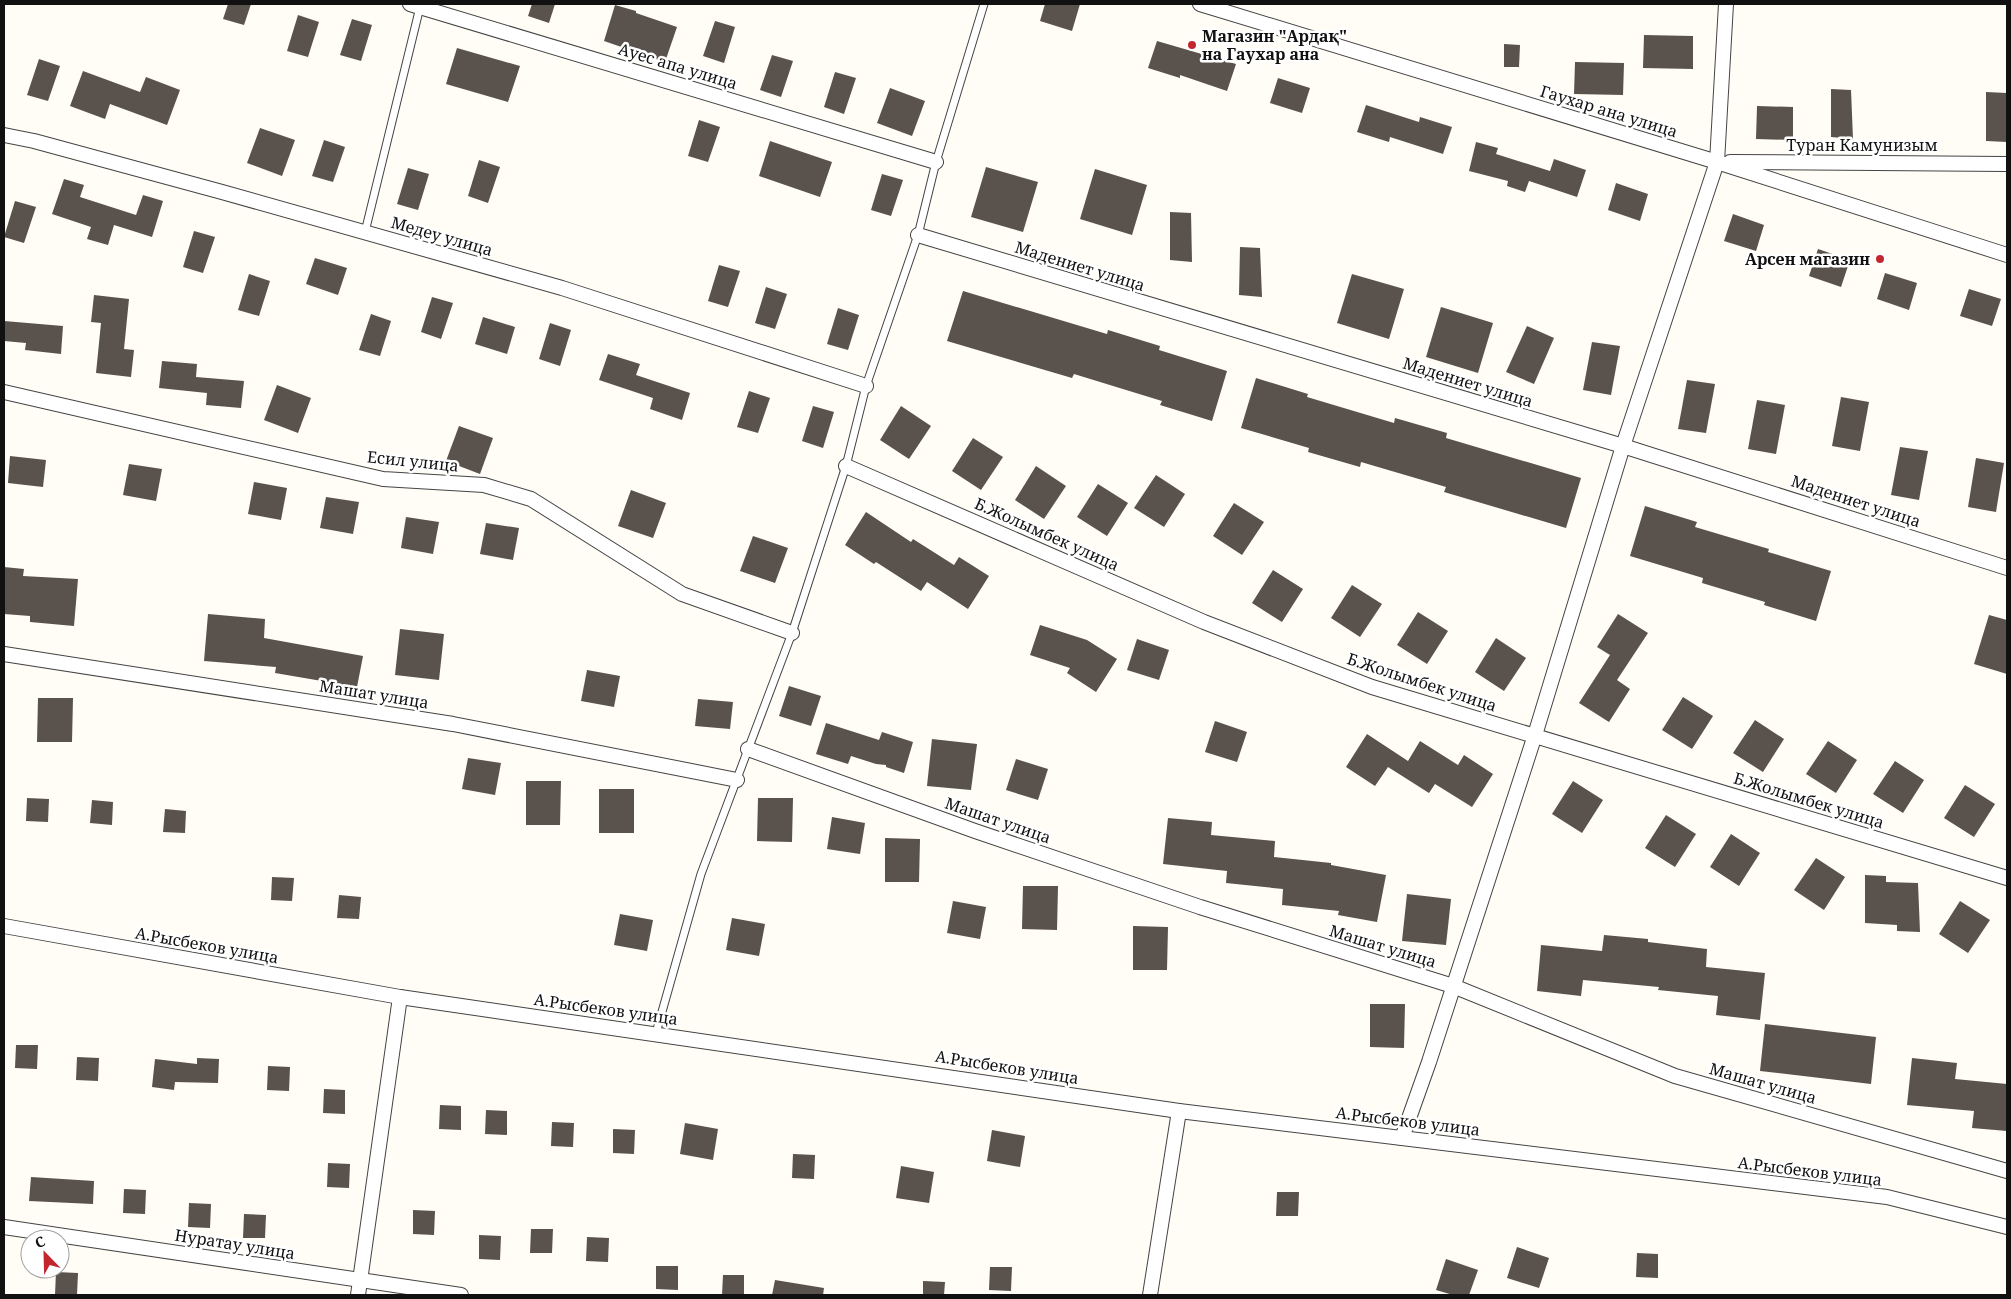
<svg xmlns="http://www.w3.org/2000/svg" width="2011" height="1299" font-family="'Noto Serif',serif">
<style>
.building{fill:#5a524d}
.lines{fill:none;stroke-linecap:round;stroke-linejoin:round}
.lane-casing{stroke:#444;stroke-width:9}
.street-casing{stroke:#444;stroke-width:16}
.lane{stroke:#fff;stroke-width:7}
.street{stroke:#fff;stroke-width:14}
.poi-dot{fill:#c4262e;stroke:#fff;stroke-width:2}
.labels{text-anchor:middle;dominant-baseline:central;stroke-width:5;stroke-linejoin:round;paint-order:stroke}
.poi-label{font-size:16px;font-weight:bold;fill:#111;stroke:#fff;text-anchor:start}
.street-label{font-size:16px;fill:#111;stroke:#fff}
</style>
<rect width="100%" height="100%" fill="#fffdf5"/>
<!-- building -->
<g class="building">
<polygon points="228,4 251,4 244,25 223,19"/>
<polygon points="532,4 555,4 549,23 528,16"/>
<polygon points="1045,4 1080,4 1072,31 1040,21"/>
<polygon points="615,5 636,11 636,13 677,27 665,62 604,41"/>
<polygon points="298,15 319,22 308,57 287,51"/>
<polygon points="352,19 372,25 361,61 340,55"/>
<polygon points="715,21 735,27 724,63 703,56"/>
<polygon points="1644,35 1693,36 1693,69 1643,68"/>
<polygon points="1157,41 1236,64 1227,91 1180,75 1180,78 1148,68"/>
<polygon points="1504,44 1520,45 1519,67 1504,67"/>
<polygon points="457,48 520,66 508,102 446,84"/>
<polygon points="772,55 793,61 781,97 760,90"/>
<polygon points="39,59 60,66 48,101 27,95"/>
<polygon points="1575,62 1624,63 1623,95 1574,94"/>
<polygon points="83,71 140,92 146,77 180,90 167,125 110,104 105,119 70,106"/>
<polygon points="835,72 856,78 844,114 824,107"/>
<polygon points="1278,78 1310,88 1302,113 1270,103"/>
<polygon points="890,88 925,101 912,136 877,123"/>
<polygon points="1831,89 1851,90 1853,139 1831,137"/>
<polygon points="1986,92 2007,93 2007,142 1986,141"/>
<polygon points="1366,105 1419,122 1420,117 1452,127 1443,154 1390,137 1389,142 1357,132"/>
<polygon points="1757,106 1793,107 1793,140 1756,139"/>
<polygon points="699,120 720,127 708,162 688,156"/>
<polygon points="260,128 295,140 282,176 247,163"/>
<polygon points="324,140 345,147 333,182 312,176"/>
<polygon points="770,141 832,162 820,197 759,176"/>
<polygon points="1476,142 1498,148 1496,154 1550,171 1554,159 1586,170 1577,197 1529,181 1525,192 1507,186 1508,181 1469,171"/>
<polygon points="479,160 500,167 488,203 468,196"/>
<polygon points="986,167 1038,182 1023,232 971,217"/>
<polygon points="408,168 429,174 418,210 397,204"/>
<polygon points="1095,169 1147,185 1132,235 1080,219"/>
<polygon points="882,174 903,180 891,216 871,210"/>
<polygon points="64,179 84,185 80,197 136,215 143,195 163,201 152,237 114,225 108,245 87,239 91,227 52,214"/>
<polygon points="1616,183 1648,194 1640,221 1608,210"/>
<polygon points="15,201 36,207 24,243 4,237"/>
<polygon points="1170,212 1191,213 1192,262 1170,260"/>
<polygon points="1733,214 1764,225 1756,251 1724,241"/>
<polygon points="194,231 215,237 203,273 183,267"/>
<polygon points="1240,247 1260,248 1262,297 1239,295"/>
<polygon points="1818,249 1850,260 1841,287 1809,276"/>
<polygon points="315,258 347,268 338,295 306,284"/>
<polygon points="719,265 740,271 728,307 708,301"/>
<polygon points="1885,273 1917,283 1909,310 1877,299"/>
<polygon points="249,274 270,281 259,316 238,310"/>
<polygon points="1352,274 1404,289 1389,339 1337,323"/>
<polygon points="766,287 787,294 775,329 755,323"/>
<polygon points="1969,289 2001,299 1992,326 1960,316"/>
<polygon points="963,291 1107,334 1108,330 1160,346 1159,350 1227,371 1212,421 1160,405 1162,401 1074,374 1072,378 947,341"/>
<polygon points="94,295 129,299 124,349 134,350 131,377 96,373 101,323 91,322"/>
<polygon points="432,297 453,303 441,339 421,332"/>
<polygon points="1441,307 1493,323 1478,373 1426,357"/>
<polygon points="838,308 859,315 848,350 827,344"/>
<polygon points="371,314 391,321 380,356 359,350"/>
<polygon points="483,317 515,327 507,354 475,344"/>
<polygon points="4,321 63,326 61,354 25,350 26,343 4,341"/>
<polygon points="550,323 571,330 560,366 539,359"/>
<polygon points="1527,326 1554,338 1534,384 1506,372"/>
<polygon points="1592,342 1620,346 1611,395 1583,390"/>
<polygon points="608,354 640,364 636,375 690,393 682,420 650,409 653,398 599,380"/>
<polygon points="162,361 197,364 196,377 244,381 241,408 206,405 207,393 159,388"/>
<polygon points="1256,378 1308,394 1307,397 1394,423 1395,418 1447,433 1446,438 1581,478 1566,528 1444,492 1446,487 1361,462 1360,467 1308,452 1309,448 1241,428"/>
<polygon points="1687,380 1715,384 1706,433 1678,429"/>
<polygon points="277,385 311,398 298,433 264,420"/>
<polygon points="749,391 770,398 758,433 737,427"/>
<polygon points="1841,397 1869,402 1860,451 1832,446"/>
<polygon points="1757,400 1785,405 1776,454 1748,449"/>
<polygon points="813,406 834,412 823,448 802,441"/>
<polygon points="901,406 931,426 909,459 880,440"/>
<polygon points="459,426 493,438 480,474 446,461"/>
<polygon points="973,438 1003,457 981,490 952,471"/>
<polygon points="1900,447 1928,451 1919,500 1891,495"/>
<polygon points="10,456 46,460 43,487 8,483"/>
<polygon points="1976,458 2004,463 1996,512 1968,507"/>
<polygon points="129,464 162,469 156,501 123,495"/>
<polygon points="1036,466 1066,486 1044,519 1015,500"/>
<polygon points="1156,475 1185,494 1164,527 1134,508"/>
<polygon points="254,482 287,488 281,520 248,514"/>
<polygon points="1098,484 1128,503 1107,536 1077,517"/>
<polygon points="631,490 666,503 653,538 618,526"/>
<polygon points="326,497 359,502 353,534 320,528"/>
<polygon points="1234,503 1264,522 1242,555 1213,536"/>
<polygon points="1645,506 1697,522 1695,527 1769,549 1768,552 1831,571 1816,621 1764,605 1765,602 1702,583 1703,578 1630,556"/>
<polygon points="866,512 911,542 913,539 954,565 959,557 989,576 968,609 927,582 921,591 876,562 874,564 845,545"/>
<polygon points="406,517 439,522 433,554 401,548"/>
<polygon points="486,523 519,528 513,560 480,554"/>
<polygon points="753,536 788,548 775,583 740,571"/>
<polygon points="4,567 24,569 23,576 78,579 74,626 30,622 30,616 4,614"/>
<polygon points="1273,570 1303,589 1282,622 1252,603"/>
<polygon points="1352,585 1382,604 1360,637 1331,618"/>
<polygon points="1418,612 1448,631 1427,664 1397,645"/>
<polygon points="208,614 265,619 264,638 363,656 357,687 275,673 276,667 204,661"/>
<polygon points="1618,614 1648,633 1617,680 1630,689 1609,722 1579,703 1610,655 1597,647"/>
<polygon points="1989,615 2007,620 2007,674 1974,664"/>
<polygon points="1040,625 1087,640 1117,659 1096,692 1067,673 1070,668 1030,655"/>
<polygon points="400,629 444,634 439,680 395,675"/>
<polygon points="1496,638 1526,658 1504,691 1475,672"/>
<polygon points="1137,639 1169,650 1159,680 1127,670"/>
<polygon points="587,670 620,676 614,707 581,701"/>
<polygon points="789,686 821,696 811,726 779,716"/>
<polygon points="1683,697 1713,716 1692,749 1662,730"/>
<polygon points="38,698 73,698 72,742 37,742"/>
<polygon points="698,699 733,702 730,729 695,726"/>
<polygon points="1755,720 1784,739 1763,772 1733,753"/>
<polygon points="1215,721 1247,732 1237,762 1205,752"/>
<polygon points="826,723 879,740 882,732 913,742 904,773 886,767 886,765 876,764 851,756 848,764 816,754"/>
<polygon points="1367,734 1408,761 1420,741 1458,765 1464,755 1493,774 1472,807 1435,784 1429,793 1388,767 1375,786 1346,767"/>
<polygon points="932,739 977,744 971,790 927,786"/>
<polygon points="1828,741 1857,760 1836,793 1806,774"/>
<polygon points="468,758 501,763 495,795 462,789"/>
<polygon points="1016,759 1048,769 1038,800 1006,790"/>
<polygon points="1895,761 1924,780 1903,813 1873,794"/>
<polygon points="526,781 561,781 560,825 526,825"/>
<polygon points="1573,781 1603,800 1582,833 1552,814"/>
<polygon points="1965,785 1995,804 1974,837 1944,818"/>
<rect x="599" y="789" width="35" height="44"/>
<polygon points="27,798 49,799 48,822 26,821"/>
<polygon points="758,798 793,798 792,842 757,841"/>
<polygon points="92,800 113,802 112,825 90,823"/>
<polygon points="165,809 186,811 185,833 163,832"/>
<polygon points="1666,815 1696,834 1675,867 1645,848"/>
<polygon points="832,817 865,823 860,854 827,849"/>
<polygon points="1168,818 1212,822 1211,835 1275,841 1274,857 1331,863 1331,865 1386,875 1377,922 1338,915 1339,911 1282,905 1283,889 1226,883 1227,871 1163,864"/>
<polygon points="1731,834 1760,853 1739,886 1710,867"/>
<polygon points="885,838 920,839 919,882 885,882"/>
<polygon points="1816,858 1845,877 1824,910 1794,890"/>
<polygon points="1865,875 1886,876 1886,882 1918,883 1920,932 1897,931 1897,925 1865,923"/>
<polygon points="272,877 294,878 292,901 271,900"/>
<polygon points="1023,886 1058,886 1057,930 1022,929"/>
<polygon points="1407,894 1451,899 1446,945 1402,941"/>
<polygon points="339,895 361,897 359,919 337,918"/>
<polygon points="953,901 986,907 980,939 947,933"/>
<polygon points="1960,901 1990,920 1968,953 1939,934"/>
<polygon points="620,914 653,920 647,951 614,945"/>
<polygon points="732,918 765,924 759,956 726,950"/>
<polygon points="1133,926 1168,927 1167,970 1133,970"/>
<polygon points="1604,935 1648,939 1648,942 1707,949 1706,967 1765,973 1760,1020 1716,1015 1718,996 1658,990 1659,987 1583,980 1581,996 1537,991 1541,945 1602,951"/>
<polygon points="1370,1004 1405,1004 1404,1048 1370,1047"/>
<polygon points="1765,1024 1876,1037 1871,1084 1760,1071"/>
<polygon points="16,1045 38,1045 37,1069 15,1068"/>
<polygon points="77,1057 99,1058 98,1081 76,1080"/>
<polygon points="197,1058 219,1059 218,1083 175,1082 174,1090 152,1087 155,1059 197,1064"/>
<polygon points="1912,1058 1957,1063 1955,1079 2007,1084 2007,1131 1972,1128 1974,1111 1907,1105"/>
<polygon points="268,1066 290,1067 289,1091 267,1090"/>
<polygon points="324,1089 345,1090 345,1114 323,1113"/>
<polygon points="440,1105 461,1106 461,1130 439,1129"/>
<polygon points="486,1110 507,1111 507,1135 485,1134"/>
<polygon points="552,1122 574,1123 573,1147 551,1146"/>
<polygon points="685,1123 718,1129 713,1160 680,1154"/>
<polygon points="613,1129 635,1130 634,1154 613,1153"/>
<polygon points="992,1130 1025,1136 1020,1167 987,1161"/>
<polygon points="793,1154 815,1155 814,1179 792,1178"/>
<polygon points="328,1163 350,1164 349,1188 327,1187"/>
<polygon points="901,1166 934,1172 929,1203 896,1198"/>
<polygon points="31,1177 94,1181 93,1204 29,1201"/>
<polygon points="124,1189 146,1190 145,1214 123,1213"/>
<polygon points="1277,1192 1299,1192 1298,1216 1276,1216"/>
<polygon points="189,1203 211,1204 210,1228 188,1227"/>
<polygon points="413,1210 435,1211 434,1235 413,1234"/>
<polygon points="244,1214 266,1215 265,1238 243,1238"/>
<polygon points="531,1229 553,1229 552,1253 530,1253"/>
<polygon points="479,1235 501,1236 500,1260 479,1259"/>
<polygon points="587,1237 609,1238 608,1262 586,1261"/>
<polygon points="1517,1247 1549,1258 1539,1288 1507,1278"/>
<polygon points="1637,1253 1658,1254 1658,1278 1636,1277"/>
<polygon points="1446,1259 1478,1270 1469,1295 1453,1295 1436,1290"/>
<polygon points="656,1266 678,1266 678,1290 656,1289"/>
<polygon points="990,1267 1012,1267 1011,1291 989,1290"/>
<polygon points="56,1272 78,1273 77,1295 55,1295"/>
<polygon points="723,1275 744,1275 744,1295 722,1295"/>
<polygon points="775,1280 824,1288 823,1295 772,1295"/>
<polygon points="923,1281 945,1282 944,1295 923,1295"/>
</g>
<g class="lines">
<defs>
<g id="lane">
<polyline points="365,232 420,7"/>
<polyline points="656,1033 701,874 792,633 846,466 866,386 918,235 936,162 984,4"/>
</g>
<g id="street">
<polyline points="410,4 936,162"/>
<polyline points="1200,4 1717,162 2007,255"/>
<polyline points="4,135 34,141 222,192 562,288 866,386"/>
<polyline points="1730,162 2007,164"/>
<polyline points="918,235 1623,446 2007,568"/>
<polyline points="4,392 383,479 484,485 531,499 682,594 792,633"/>
<polyline points="846,466 1204,622 1372,687 2007,878"/>
<polyline points="4,654 453,724 737,780"/>
<polyline points="748,749 975,831 1200,907 1453,986 1675,1076 2007,1171"/>
<polyline points="4,926 400,997 1179,1111 1887,1197 2007,1227"/>
<polyline points="1402,1138 1429,1062 1535,735 1623,446 1717,162 1726,4"/>
<polyline points="4,1227 461,1295"/>
<polyline points="358,1295 400,997"/>
<polyline points="1150,1295 1179,1111"/>
</g>
</defs>
<!-- lane casing -->
<use href="#lane" class="lane-casing"/>
<!-- street casing -->
<use href="#street" class="street-casing"/>
<!-- lane -->
<use href="#lane" class="lane"/>
<!-- street -->
<use href="#street" class="street"/>
</g>
<!-- markers -->
<g class="poi-dot">
<circle cx="1192" cy="45" r="5"/>
<circle cx="1880" cy="259" r="5"/>
</g>
<g class="labels">
<!-- poi labels -->
<g class="poi-label">
<text x="1202" y="36">Магазин "Ардақ"<tspan x="1202" dy="18">на Гаухар ана</tspan></text>
<text x="1870" y="259" text-anchor="end">Арсен магазин</text>
</g>
<!-- street labels -->
<g class="street-label">
<text transform="translate(678 66) rotate(17)">Ауес апа улица</text>
<text transform="translate(1609 111) rotate(17)">Гаухар ана улица</text>
<text x="1862" y="145">Туран Камунизым</text>
<text transform="translate(442 236) rotate(16)">Медеу улица</text>
<text transform="translate(1080 266) rotate(17)">Мадениет улица</text>
<text transform="translate(1468 382) rotate(17)">Мадениет улица</text>
<text transform="translate(413 461) rotate(6)">Есил улица</text>
<text transform="translate(1856 501) rotate(18)">Мадениет улица</text>
<text transform="translate(1047 534) rotate(24)">Б.Жолымбек улица</text>
<text transform="translate(1422 682) rotate(18)">Б.Жолымбек улица</text>
<text transform="translate(374 694) rotate(9)">Машат улица</text>
<text transform="translate(1809 800) rotate(17)">Б.Жолымбек улица</text>
<text transform="translate(998 820) rotate(19)">Машат улица</text>
<text transform="translate(207 945) rotate(10)">А.Рысбеков улица</text>
<text transform="translate(1383 946) rotate(17)">Машат улица</text>
<text transform="translate(606 1009) rotate(8)">А.Рысбеков улица</text>
<text transform="translate(1007 1067) rotate(9)">А.Рысбеков улица</text>
<text transform="translate(1763 1083) rotate(16)">Машат улица</text>
<text transform="translate(1408 1121) rotate(7)">А.Рысбеков улица</text>
<text transform="translate(1810 1171) rotate(7)">А.Рысбеков улица</text>
<text transform="translate(235 1244) rotate(9)">Нуратау улица</text>
</g>
</g>
<!-- border -->
<rect width="2011" height="1299" fill="none" stroke="#111111" stroke-width="10"/>
<!-- north arrow -->
<g transform="translate(45 1254) rotate(337)"><circle r="24" fill="#ffffff" stroke="#a0a0a0"/>
<path d="M0-4L9 19L0 12L-9 19Z" fill="#c4262e"/>
<text y="-8" font-size="14" font-weight="bold" text-anchor="middle" fill="#111111">С</text>
</g>
</svg>
